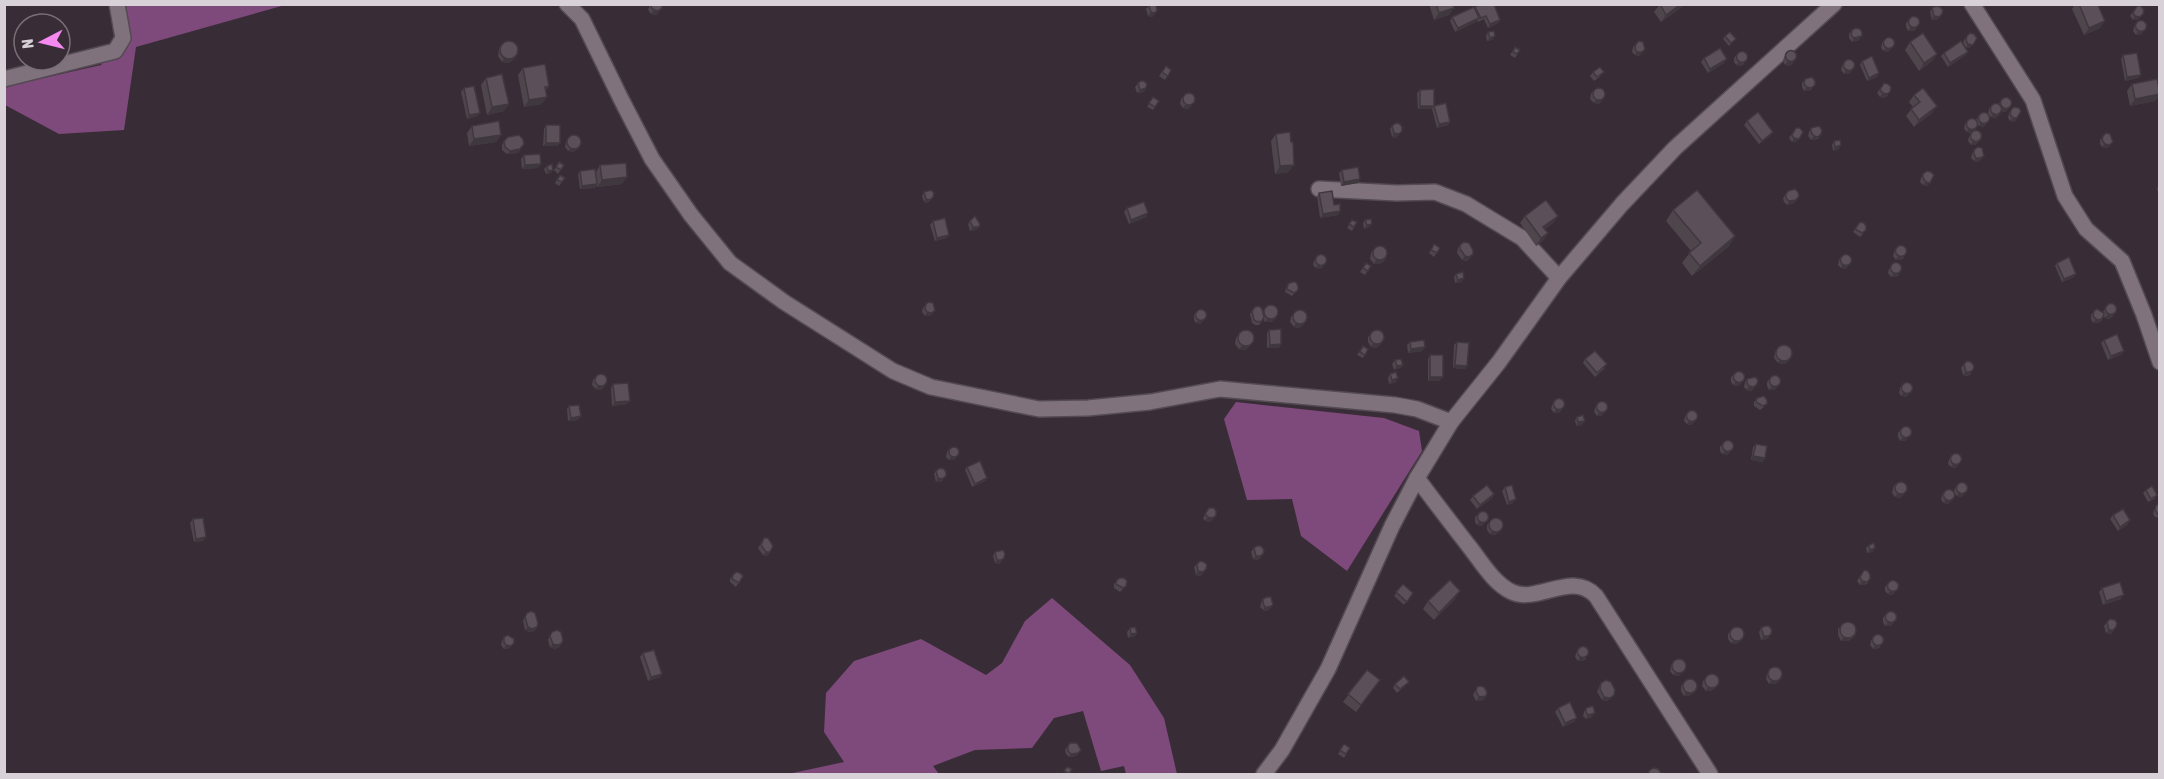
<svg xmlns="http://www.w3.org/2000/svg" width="2164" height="779" font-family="'Asap Condensed',sans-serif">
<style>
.forest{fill:#7e497b}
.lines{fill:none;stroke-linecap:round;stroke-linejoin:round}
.street-casing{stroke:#534a52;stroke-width:18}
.secondary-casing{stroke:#534a52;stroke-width:18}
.street{stroke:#7f727d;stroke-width:15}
.secondary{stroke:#7f727d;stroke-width:15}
.wall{fill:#4e454d}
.shaded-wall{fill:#40383f}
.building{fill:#5b505a;stroke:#40383f;stroke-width:1.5}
</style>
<rect width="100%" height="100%" fill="#382d37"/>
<!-- forest -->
<g class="forest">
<polygon points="110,5 285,5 136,47 124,130 59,134 5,105 4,87 101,65 118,29"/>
<polygon points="1236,402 1384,418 1419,431 1422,451 1347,571 1301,536 1292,499 1247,500 1224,419"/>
<polygon points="1052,598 1130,665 1164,718 1177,774 1126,774 1124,766 1101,771 1083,711 1054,718 1032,748 975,750 933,766 939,774 788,774 844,762 824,732 826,693 854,661 921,639 986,675 1002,663 1025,621"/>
</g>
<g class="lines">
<defs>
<g id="street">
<polyline points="567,4 582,19 621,99 652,159 691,215 730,263 784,302 893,371 931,387 1039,409 1088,408 1150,402 1220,389 1395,405 1417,409 1451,422"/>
<polyline points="1972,4 2033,100 2065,196 2086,229 2122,261 2144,315 2160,362"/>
<polyline points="4,79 115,51 123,38 117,4"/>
<polyline points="1319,189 1397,193 1435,192 1466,204 1522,238 1559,278"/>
<path d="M1417 478C1434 501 1451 523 1468 545 1481 561 1493 583 1512 592 1538 604 1572 570 1596 596L1710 774"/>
</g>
<polyline id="secondary" points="1264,774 1282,750 1328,669 1392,526 1417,478 1451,422 1499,362 1559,278 1622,204 1675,148 1834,4"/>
</defs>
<!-- street casing -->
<use href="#street" class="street-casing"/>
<!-- secondary casing -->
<use href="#secondary" class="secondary-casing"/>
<!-- street -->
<use href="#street" class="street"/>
<!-- secondary -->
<use href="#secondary" class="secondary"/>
</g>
<!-- wall -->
<g class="wall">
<polygon points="650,4 662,4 659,12 656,15 651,14 648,10"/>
<polygon points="1429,4 1453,4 1449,15 1434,20"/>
<polygon points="1660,4 1686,4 1661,22 1654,12"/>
<polygon points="2075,4 2101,4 2099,7 2100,28 2084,35 2072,9"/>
<polygon points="1149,6 1157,11 1152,17 1148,16 1146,9"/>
<polygon points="2137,6 2143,14 2137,20 2133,20 2130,16"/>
<polygon points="1475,7 1500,20 1498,23 1488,28 1484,19 1478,22 1477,20 1476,22 1455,32 1450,21 1452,17 1474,9"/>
<polygon points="1932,8 1939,18 1936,20 1932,20 1930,12"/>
<polygon points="1909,20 1916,29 1913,31 1908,31 1906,27 1906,23"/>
<polygon points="2137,23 2146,29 2140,35 2136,35 2133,31 2134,27"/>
<polygon points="1852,30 1859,40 1852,42 1849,38 1849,34"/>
<polygon points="1488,32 1495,36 1492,40 1487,41 1486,36"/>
<polygon points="1725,36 1736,39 1729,46 1723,39"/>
<polygon points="1967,36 1970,48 1966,48 1963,44 1964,40"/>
<polygon points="1884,40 1891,49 1888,52 1884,51 1881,48 1882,43"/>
<polygon points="1910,42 1937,54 1932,61 1919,71 1905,50"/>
<polygon points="1636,44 1645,49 1639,56 1635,55 1632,52 1633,47"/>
<polygon points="501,45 517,55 515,58 509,63 502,62 498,56 499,49"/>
<polygon points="1515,47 1520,50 1515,58 1510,55"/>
<polygon points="1944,53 1966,55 1948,67 1941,56"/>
<polygon points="1737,54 1744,64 1740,66 1736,65 1734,62 1734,58"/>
<polygon points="1786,54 1793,63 1790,66 1785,65 1783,61 1784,57"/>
<polygon points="2123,55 2141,75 2138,78 2125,81 2121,59"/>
<polygon points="1704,58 1724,63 1708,73 1701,62"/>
<polygon points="1862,61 1879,73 1877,77 1867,81 1860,65"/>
<polygon points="1844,63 1851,72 1848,74 1844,74 1841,70 1842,66"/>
<polygon points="1166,66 1171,70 1165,80 1159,76"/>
<polygon points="523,68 549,86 545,91 542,104 524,107 518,75"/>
<polygon points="1593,72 1601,76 1594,81 1590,76"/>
<polygon points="486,78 504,111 487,115 481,85"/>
<polygon points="1805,79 1812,89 1808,91 1804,91 1802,87 1802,83"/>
<polygon points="1138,83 1146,88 1144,92 1137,93 1135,87"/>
<polygon points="2132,84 2160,89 2160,95 2155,101 2130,106 2127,91"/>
<polygon points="1881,87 1888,95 1884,98 1880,97 1877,93"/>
<polygon points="464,88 480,113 477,116 467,119 461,92"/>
<polygon points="1420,90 1434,106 1448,125 1437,128 1432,109 1418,109 1417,93"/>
<polygon points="1594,90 1605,97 1599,104 1594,103 1590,99 1591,94"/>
<polygon points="1914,95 1937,106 1932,113 1914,127 1906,116 1913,107 1909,102"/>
<polygon points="1184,96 1191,106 1188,109 1183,108 1180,104 1181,99"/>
<polygon points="1153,97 1159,101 1153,110 1147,107"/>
<polygon points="2001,100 2008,109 2005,112 2001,111 1999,115 1995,118 1991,117 1988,114 1989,109 1991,106 1999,104"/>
<polygon points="2011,110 2015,122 2010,121 2008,118 2009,113"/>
<polygon points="1979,115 1986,124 1983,127 1979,126 1977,125 1975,130 1971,133 1967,132 1964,129 1965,124 1967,121 1976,120"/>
<polygon points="1747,121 1770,136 1759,144 1744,125"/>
<polygon points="546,125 560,143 557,146 543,146 544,129"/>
<polygon points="472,126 501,135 496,142 469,146 467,133"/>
<polygon points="1392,126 1402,131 1396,138 1392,137 1390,129"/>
<polygon points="1796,128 1796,142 1792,142 1789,138"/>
<polygon points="1811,128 1819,138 1815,140 1811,140 1808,136 1809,132"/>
<polygon points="1972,133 1981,139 1975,145 1971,145 1968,141 1969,137"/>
<polygon points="1276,134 1289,172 1275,174 1271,141"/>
<polygon points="2103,136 2110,146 2106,148 2102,147 2100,144 2100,140"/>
<polygon points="568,138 580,145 578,149 573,152 568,151 565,147 566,142"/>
<polygon points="504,141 524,144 518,153 507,154 502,150 502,145"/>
<polygon points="1834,141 1839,149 1833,151 1832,145"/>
<polygon points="1974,150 1984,156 1978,162 1974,161 1971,158 1972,154"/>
<polygon points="524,155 538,168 522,169 521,159"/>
<polygon points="564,165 558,174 554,170 557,166"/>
<polygon points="600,165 622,184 597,187 597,185 595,188 580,189 578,174 580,171 596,172"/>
<polygon points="547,166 551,173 546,174 544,169"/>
<polygon points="1342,170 1358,183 1341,186 1339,173"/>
<polygon points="1923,174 1930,183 1927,186 1923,185 1920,182 1921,178"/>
<polygon points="560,175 565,178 559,186 555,183"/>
<polygon points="2160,183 2160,194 2157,190 2158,185"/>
<polygon points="1788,191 1799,196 1794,203 1787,205 1784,202 1783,198"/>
<polygon points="924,192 930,201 927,203 924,202 922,196"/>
<polygon points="1319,193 1334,205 1340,211 1338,215 1320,218 1317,196"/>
<polygon points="1127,208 1146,217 1129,224 1124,212"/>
<polygon points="1673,210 1735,236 1728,247 1692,276 1682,263 1691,251 1666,221"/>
<polygon points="1525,216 1558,216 1553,223 1545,229 1543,241 1536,246 1520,223"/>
<polygon points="1352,220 1357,222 1352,231 1347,228"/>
<polygon points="1365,220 1372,224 1369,227 1364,229 1363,223"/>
<polygon points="933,221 949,235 946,238 935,241 930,225"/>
<polygon points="970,221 979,227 976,230 970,231 968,224"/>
<polygon points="1860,222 1863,234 1860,237 1853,232"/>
<polygon points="1434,244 1440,248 1434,257 1429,253"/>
<polygon points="1460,245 1473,254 1470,258 1467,261 1462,260 1457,253 1458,248"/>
<polygon points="1896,248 1904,258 1900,260 1896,260 1893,256 1894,252"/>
<polygon points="1374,249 1387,257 1384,261 1380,264 1374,264 1370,259 1371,253"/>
<polygon points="1317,257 1323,267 1320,269 1316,268 1313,265 1314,261"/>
<polygon points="1841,257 1851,263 1845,269 1841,268 1838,265 1839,260"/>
<polygon points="1366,263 1371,266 1365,275 1360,272"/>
<polygon points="2057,263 2074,277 2062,282 2055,266"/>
<polygon points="1891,266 1899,275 1895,277 1891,277 1888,273 1889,269"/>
<polygon points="1456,274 1462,282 1455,283 1454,277"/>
<polygon points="1288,284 1298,290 1292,296 1285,292 1286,288"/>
<polygon points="926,304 932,314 929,316 925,316 922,312 923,308"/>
<polygon points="1255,307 1263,312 1265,308 1277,316 1275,319 1271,322 1265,322 1263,319 1259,325 1255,325 1252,323 1250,314"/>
<polygon points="2106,307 2113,316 2109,319 2105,318 2104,316 2101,321 2097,323 2093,323 2091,319 2091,315 2094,311 2103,312"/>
<polygon points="1197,312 1206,318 1200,324 1196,323 1194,320 1194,315"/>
<polygon points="1294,314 1304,324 1299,328 1294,327 1290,322 1291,317"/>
<polygon points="1269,330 1279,348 1267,348 1267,333"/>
<polygon points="1239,334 1250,346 1245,350 1239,349 1235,344 1236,338"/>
<polygon points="1371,334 1383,341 1381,344 1376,348 1371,347 1368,342 1368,337"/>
<polygon points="2104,340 2122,354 2108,360 2101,343"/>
<polygon points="1410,342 1422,351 1408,353 1407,345"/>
<polygon points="1457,342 1467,366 1465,369 1453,368 1454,345"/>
<polygon points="1363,346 1368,349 1363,358 1357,355"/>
<polygon points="1778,349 1789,361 1784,364 1778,363 1774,358 1775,352"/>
<polygon points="1430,355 1440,381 1428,381 1428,359"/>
<polygon points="1585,359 1605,368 1595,377 1583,363"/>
<polygon points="1395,360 1403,365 1400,368 1394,370 1392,364"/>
<polygon points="1964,364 1971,374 1967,376 1963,375 1961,368"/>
<polygon points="1390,374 1396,382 1389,384 1388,378"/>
<polygon points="1734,374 1741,383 1738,386 1733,385 1731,382 1731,377"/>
<polygon points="596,377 604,387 600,390 596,389 592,385 593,380"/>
<polygon points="1770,378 1777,387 1774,390 1769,390 1767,386 1767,382"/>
<polygon points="1747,379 1754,388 1751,391 1747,390 1744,387 1745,382"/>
<polygon points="613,384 627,404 612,406 611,388"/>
<polygon points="1902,385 1909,394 1906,397 1901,396 1899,393 1900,388"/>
<polygon points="1757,398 1764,407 1760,410 1754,406 1754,402"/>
<polygon points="1554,402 1561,411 1558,413 1554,413 1551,409 1552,405"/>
<polygon points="1597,404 1604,413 1601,416 1597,416 1594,412 1595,408"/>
<polygon points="569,406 581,416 578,420 568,421 567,409"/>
<polygon points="1687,413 1697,419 1691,425 1687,424 1684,421 1685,417"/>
<polygon points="1577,417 1582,425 1576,426 1575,420"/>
<polygon points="1901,429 1910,435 1905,441 1900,441 1898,437 1898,433"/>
<polygon points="1723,443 1730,452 1727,455 1722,454 1720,451 1720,447"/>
<polygon points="1756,444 1765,458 1762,462 1751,460 1753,447"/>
<polygon points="949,449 956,458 953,460 949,460 946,457 947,452"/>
<polygon points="1951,456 1958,465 1955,468 1951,467 1948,464 1949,460"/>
<polygon points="967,467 987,478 985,481 972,487 965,470"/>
<polygon points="936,471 943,480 940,482 936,482 934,474"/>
<polygon points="1895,484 1907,491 1900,498 1895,497 1892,493 1893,488"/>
<polygon points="1957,485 1964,494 1961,497 1957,496 1954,493 1955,488"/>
<polygon points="1505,487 1513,503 1507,505 1502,491"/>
<polygon points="2146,490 2157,495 2154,499 2148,502 2143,493"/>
<polygon points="1944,492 1951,501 1948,504 1944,503 1941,500 1942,495"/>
<polygon points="1494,494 1492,498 1477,509 1470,500 1473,496"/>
<polygon points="2160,503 2160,518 2155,517 2153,514 2154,510"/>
<polygon points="1209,508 1213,519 1210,522 1205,521 1203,518"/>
<polygon points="1478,514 1488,519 1481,526 1477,525 1475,522 1475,517"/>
<polygon points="2113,515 2128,524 2118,531 2110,519"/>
<polygon points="193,519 206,537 203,541 194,542 190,523"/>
<polygon points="1490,522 1502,528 1499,532 1495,535 1490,534 1487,530 1487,525"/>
<polygon points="764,538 770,552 767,556 763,555 758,548"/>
<polygon points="1869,545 1875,548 1872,552 1867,553 1866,548"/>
<polygon points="1254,548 1261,557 1257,560 1253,559 1251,552"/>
<polygon points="995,552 1002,561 999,564 995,563 993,556"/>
<polygon points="1197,564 1203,573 1200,576 1196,575 1194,567"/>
<polygon points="1864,570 1868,583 1864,585 1860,585 1857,581"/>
<polygon points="733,575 743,576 736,587 730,582 730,579"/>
<polygon points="1117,580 1126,586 1120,592 1114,588 1114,584"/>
<polygon points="1888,583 1895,592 1892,595 1888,594 1885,591 1885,587"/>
<polygon points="1403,584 1413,593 1404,605 1394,596"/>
<polygon points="2102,588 2121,599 2103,605 2099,592"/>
<polygon points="1263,599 1273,605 1267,611 1263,610 1260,607 1261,603"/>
<polygon points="1455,599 1434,620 1423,609 1428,601"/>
<polygon points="527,613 537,627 534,631 530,632 525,630 523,621"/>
<polygon points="1886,614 1893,624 1890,626 1885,626 1883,622 1883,618"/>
<polygon points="2107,622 2116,627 2111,634 2106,633 2104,626"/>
<polygon points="1841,626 1856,634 1853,638 1848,641 1841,641 1838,635 1838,629"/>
<polygon points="1130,628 1137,633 1135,636 1128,638 1127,632"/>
<polygon points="1761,628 1769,637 1765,640 1761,640 1759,632"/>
<polygon points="1731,630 1740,641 1736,644 1731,643 1728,639 1728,634"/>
<polygon points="552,632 561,644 559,647 555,649 550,647 548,640"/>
<polygon points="504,637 514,643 508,649 504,649 501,645 502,641"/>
<polygon points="1873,637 1880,647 1877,649 1873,649 1870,645 1871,641"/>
<polygon points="1579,649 1586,659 1582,661 1578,661 1575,657 1576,653"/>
<polygon points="643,653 660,677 648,681 640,657"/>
<polygon points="1673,662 1685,669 1679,676 1673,675 1670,671 1671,666"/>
<polygon points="1367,670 1380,680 1356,712 1343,702"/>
<polygon points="1770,671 1779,681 1775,684 1769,684 1766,679 1767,674"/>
<polygon points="1706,678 1715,688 1711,691 1706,691 1702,686 1703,681"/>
<polygon points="1601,683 1611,698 1607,701 1602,700 1597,692 1599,687"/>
<polygon points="1684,683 1693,693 1689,696 1684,696 1681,691 1681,686"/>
<polygon points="1395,684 1406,685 1397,693 1393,688"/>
<polygon points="1477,687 1484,700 1476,701 1473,695"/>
<polygon points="1558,708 1575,721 1563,727 1555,712"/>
<polygon points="1586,708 1592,717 1586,719 1583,716 1584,712"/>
<polygon points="1070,743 1081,750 1076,756 1069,757 1066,754 1065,750"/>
<polygon points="1344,744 1350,748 1344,758 1338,754"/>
</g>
<!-- shaded-wall -->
<g class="shaded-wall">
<polygon points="1681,4 1686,4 1661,22 1666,15"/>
<polygon points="662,8 656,15 651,14 654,10"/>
<polygon points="1454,8 1449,15 1434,20 1439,13"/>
<polygon points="1157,11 1152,17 1148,16 1151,12"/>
<polygon points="1942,14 1936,20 1932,20 1934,16"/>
<polygon points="2143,14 2137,20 2133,20 2135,16"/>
<polygon points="1479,18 1476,22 1455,32 1458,28"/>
<polygon points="1500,20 1498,23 1488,28 1490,24"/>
<polygon points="2105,21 2100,28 2084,35 2089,28"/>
<polygon points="1918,25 1913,31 1908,31 1911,27"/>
<polygon points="2146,29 2140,35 2136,35 2138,31"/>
<polygon points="1495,36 1492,40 1487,41 1490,38"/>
<polygon points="1862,36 1859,40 1852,42 1854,38"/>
<polygon points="1968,44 1973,45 1970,48 1966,48"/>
<polygon points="1894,46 1888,52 1884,51 1886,48"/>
<polygon points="1645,49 1639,56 1635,55 1637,52"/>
<polygon points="1968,52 1966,55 1948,67 1950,63"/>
<polygon points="1937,54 1932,61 1919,71 1924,63"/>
<polygon points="517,55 515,58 509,63 502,62 504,58"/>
<polygon points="1727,59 1724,63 1708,73 1710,69"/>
<polygon points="1796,59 1790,66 1785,65 1788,61"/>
<polygon points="1746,60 1740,66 1736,65 1739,62"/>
<polygon points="1854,68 1848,74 1844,74 1846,70"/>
<polygon points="1879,73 1877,77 1867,81 1869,78"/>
<polygon points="2141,75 2138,78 2125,81 2127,77"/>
<polygon points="1815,85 1808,91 1804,91 1807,87"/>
<polygon points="1146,88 1144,92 1137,93 1140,90"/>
<polygon points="1890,92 1884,98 1880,97 1883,93"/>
<polygon points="2160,94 2155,101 2130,106 2135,99"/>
<polygon points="547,97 542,104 524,107 529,100"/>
<polygon points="1605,97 1599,104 1594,103 1596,100"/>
<polygon points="1194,102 1188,109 1183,108 1186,104"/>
<polygon points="509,104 504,111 487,115 492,107"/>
<polygon points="1420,106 1434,106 1432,109 1418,109"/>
<polygon points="1937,106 1932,113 1914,127 1919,120"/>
<polygon points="2011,106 2005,112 2001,111 2003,107"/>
<polygon points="2001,112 1995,118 1991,117 1993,114"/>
<polygon points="480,113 477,116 467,119 469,115"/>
<polygon points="2013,118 2017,118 2015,122 2010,121"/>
<polygon points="1989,121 1983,127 1979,126 1981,122"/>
<polygon points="1450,122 1448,125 1437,128 1439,124"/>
<polygon points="1977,127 1971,133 1967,132 1969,128"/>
<polygon points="1402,131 1396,138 1392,137 1394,133"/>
<polygon points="1773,132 1770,136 1759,144 1762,141"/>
<polygon points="1821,134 1815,140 1811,140 1814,136"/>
<polygon points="501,135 496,142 469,146 474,139"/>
<polygon points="1794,138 1799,139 1796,142 1792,142"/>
<polygon points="1981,139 1975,145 1971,145 1973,141"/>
<polygon points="2113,142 2110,146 2106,148 2102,147 2105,144"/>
<polygon points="546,143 560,143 557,146 543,146"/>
<polygon points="580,145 578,149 573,152 568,151 571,148"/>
<polygon points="1841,145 1839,149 1833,151 1835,147"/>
<polygon points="520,149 518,153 507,154 510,151"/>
<polygon points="1984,156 1978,162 1974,161 1976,158"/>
<polygon points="541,164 538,168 522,169 525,165"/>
<polygon points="1294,165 1289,172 1275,174 1280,166"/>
<polygon points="553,170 551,173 546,174 548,171"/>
<polygon points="627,177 622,184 597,187 602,180"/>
<polygon points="1360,179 1358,183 1341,186 1344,182"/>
<polygon points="1926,182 1930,183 1927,186 1923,185"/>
<polygon points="597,184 595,188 580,189 582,186"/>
<polygon points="933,197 927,203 924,202 926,199"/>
<polygon points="1796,200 1794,203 1787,205 1789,201"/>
<polygon points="1340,211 1338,215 1320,218 1323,214"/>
<polygon points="1148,213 1146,217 1129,224 1131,220"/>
<polygon points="1558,216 1553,223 1538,234 1543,227"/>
<polygon points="1372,224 1369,227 1364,229 1367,225"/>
<polygon points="973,227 979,227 976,230 970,231"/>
<polygon points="1548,233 1543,241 1536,246 1541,238"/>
<polygon points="949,235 946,238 935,241 937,238"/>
<polygon points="1735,236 1728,247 1692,276 1700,266"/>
<polygon points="1473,254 1470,258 1467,261 1462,260 1465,256"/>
<polygon points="1906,254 1900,260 1896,260 1898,256"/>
<polygon points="1387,257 1384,261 1380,264 1374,264 1376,260"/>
<polygon points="1326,263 1320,269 1316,268 1318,265"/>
<polygon points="1851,263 1845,269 1841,268 1843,264"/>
<polygon points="1901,271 1895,277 1891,277 1894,273"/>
<polygon points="2076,274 2074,277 2062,282 2064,279"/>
<polygon points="1464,278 1462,282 1455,283 1458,280"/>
<polygon points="935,310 929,316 925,316 927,312"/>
<polygon points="2115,312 2109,319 2105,318 2108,314"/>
<polygon points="1277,316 1275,319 1271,322 1265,322 1268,318"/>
<polygon points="2103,317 2097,323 2093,323 2096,319"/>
<polygon points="1206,318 1200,324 1196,323 1199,319"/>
<polygon points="1306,321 1304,324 1299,328 1294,327 1296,323"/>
<polygon points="1383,341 1381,344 1376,348 1371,347 1373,343"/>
<polygon points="1253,342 1245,350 1239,349 1242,346"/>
<polygon points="1281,344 1279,348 1267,348 1270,345"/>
<polygon points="1425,347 1422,351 1408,353 1411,349"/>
<polygon points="2124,351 2122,354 2108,360 2111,356"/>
<polygon points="1791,357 1789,361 1784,364 1778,363 1780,360"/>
<polygon points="1403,365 1400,368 1394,370 1397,366"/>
<polygon points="1455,365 1467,366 1465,369 1453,368"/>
<polygon points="1973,370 1967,376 1963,375 1966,372"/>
<polygon points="1430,377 1443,377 1440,381 1428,381"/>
<polygon points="1398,378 1396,382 1389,384 1392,380"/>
<polygon points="1744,379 1738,386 1733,385 1736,382"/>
<polygon points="607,383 604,387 600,390 596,389 598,385"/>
<polygon points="1757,384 1751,391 1747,390 1749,386"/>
<polygon points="1779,384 1774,390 1769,390 1772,386"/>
<polygon points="1912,391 1906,397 1901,396 1904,392"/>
<polygon points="630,401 627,404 612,406 615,402"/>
<polygon points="1564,407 1558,413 1554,413 1556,409"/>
<polygon points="1607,410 1601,416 1597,416 1599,412"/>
<polygon points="581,416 578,420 568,421 571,418"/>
<polygon points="1697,419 1691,425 1687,424 1689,421"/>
<polygon points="1585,421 1582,425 1576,426 1578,422"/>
<polygon points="1910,435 1905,441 1900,441 1903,437"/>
<polygon points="1732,449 1727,455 1722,454 1725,451"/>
<polygon points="959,454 953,460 949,460 951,456"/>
<polygon points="1753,456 1765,458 1762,462 1751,460"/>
<polygon points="1961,462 1955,468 1951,467 1953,464"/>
<polygon points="946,476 940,482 936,482 938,478"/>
<polygon points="987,478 985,481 972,487 975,484"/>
<polygon points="1967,490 1961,497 1957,496 1959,492"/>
<polygon points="1907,491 1900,498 1895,497 1898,493"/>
<polygon points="1494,494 1492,498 1477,509 1480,505"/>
<polygon points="1954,497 1948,504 1944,503 1946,499"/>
<polygon points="1516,499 1513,503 1507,505 1509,502"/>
<polygon points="1216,516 1210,522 1205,521 1208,517"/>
<polygon points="1488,519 1481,526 1477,525 1480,521"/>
<polygon points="2130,520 2128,524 2118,531 2120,527"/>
<polygon points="1502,528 1499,532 1495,535 1490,534 1492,531"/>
<polygon points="206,537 203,541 194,542 196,539"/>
<polygon points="1875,548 1872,552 1867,553 1870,550"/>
<polygon points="766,552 770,552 767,556 763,555"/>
<polygon points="1263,554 1257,560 1253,559 1256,556"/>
<polygon points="1004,558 999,564 995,563 997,560"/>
<polygon points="1206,569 1200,576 1196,575 1198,571"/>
<polygon points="1870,579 1864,585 1860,585 1862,581"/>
<polygon points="1898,589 1892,595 1888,594 1890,591"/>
<polygon points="1460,591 1455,599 1434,620 1439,613"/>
<polygon points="2124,595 2121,599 2103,605 2106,601"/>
<polygon points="1273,605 1267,611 1263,610 1265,607"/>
<polygon points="1896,620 1890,626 1885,626 1888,622"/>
<polygon points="528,627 537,627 534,631 530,632 525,630"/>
<polygon points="2116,627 2111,634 2106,633 2109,630"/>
<polygon points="1137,633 1135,636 1128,638 1131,634"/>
<polygon points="1771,634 1765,640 1761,640 1764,636"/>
<polygon points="1856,634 1853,638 1848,641 1841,641 1844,637"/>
<polygon points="1743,637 1736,644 1731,643 1734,640"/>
<polygon points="514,643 508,649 504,649 506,645"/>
<polygon points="1883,643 1877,649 1873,649 1875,645"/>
<polygon points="553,644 561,644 559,647 555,649 550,647"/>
<polygon points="1588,655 1582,661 1578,661 1580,657"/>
<polygon points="1685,669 1679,676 1673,675 1676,672"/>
<polygon points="662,674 660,677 648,681 651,677"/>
<polygon points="1782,678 1779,681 1775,684 1769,684 1772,680"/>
<polygon points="1718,685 1711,691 1706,691 1708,687"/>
<polygon points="1696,690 1693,693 1689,696 1684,696 1686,692"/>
<polygon points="1614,695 1611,698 1607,701 1602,700 1604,697"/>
<polygon points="1486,696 1484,700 1476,701 1479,697"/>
<polygon points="1595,713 1592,717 1586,719 1588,715"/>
<polygon points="1577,718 1575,721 1563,727 1565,723"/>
<polygon points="1078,753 1076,756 1069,757 1071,754"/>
</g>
<!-- building -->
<g class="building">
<polygon points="651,4 662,4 662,8 658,11 654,10 651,7"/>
<polygon points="1153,4 1156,4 1157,11 1154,13 1151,12 1149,6"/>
<polygon points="1436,4 1453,4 1454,8 1439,13"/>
<polygon points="1480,4 1494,4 1500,20 1490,24 1486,16 1481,18 1475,7"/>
<polygon points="1660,4 1681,4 1666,15"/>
<polygon points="2079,4 2099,4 2098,5 2105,21 2089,28"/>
<polygon points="1936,6 1940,7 1943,10 1942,14 1939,17 1934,16 1932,8"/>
<polygon points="2137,6 2141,6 2144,10 2143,14 2140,17 2135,16 2133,13"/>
<polygon points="1474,7 1479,18 1458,28 1452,17"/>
<circle cx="1914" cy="22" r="5.5"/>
<circle cx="2141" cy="26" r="5.5"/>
<polygon points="1856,28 1860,29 1862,32 1862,36 1854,38 1851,35 1852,30"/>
<polygon points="1494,31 1495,36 1490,38 1488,32"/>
<polygon points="1730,32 1736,39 1731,43 1725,36"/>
<polygon points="1923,33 1937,54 1924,63 1910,42"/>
<polygon points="1970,33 1974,34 1977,38 1973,45 1968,44 1966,40 1967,36"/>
<circle cx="1889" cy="43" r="5.5"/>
<polygon points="1639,41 1643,42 1645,49 1642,52 1637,52 1635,48 1636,44"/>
<polygon points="1961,41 1968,52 1950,63 1944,53"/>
<circle cx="509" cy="50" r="9"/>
<polygon points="1515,47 1520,50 1517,54 1513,52"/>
<polygon points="1720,48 1727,59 1710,69 1704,58"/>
<circle cx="1791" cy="56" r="5.5"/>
<circle cx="1742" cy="57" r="5.5"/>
<polygon points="2137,53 2141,75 2127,77 2123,55"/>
<polygon points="1872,56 1879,73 1869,78 1862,61"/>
<circle cx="1849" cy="65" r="5.5"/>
<polygon points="545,64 549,86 545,87 547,97 529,100 523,68"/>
<polygon points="1166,66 1171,70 1168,76 1162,72"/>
<polygon points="1600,67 1604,72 1597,77 1593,72"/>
<polygon points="502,74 509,104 492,107 486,78"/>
<polygon points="1812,77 1815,81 1815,85 1811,88 1807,87 1804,84 1805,79"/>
<polygon points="2157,79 2160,94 2135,99 2132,84"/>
<polygon points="1141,81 1144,81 1147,84 1146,88 1140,90 1138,83"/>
<polygon points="1884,83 1888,84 1891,87 1890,92 1887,94 1883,93 1880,90"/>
<polygon points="474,86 480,113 469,115 464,88"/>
<circle cx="1599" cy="94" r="6"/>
<polygon points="1923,88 1937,106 1919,120 1911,109 1920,102 1914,95"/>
<polygon points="1434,89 1434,106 1446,103 1450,122 1439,124 1434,106 1420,106 1420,90"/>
<circle cx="1189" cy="99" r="6"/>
<polygon points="1153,97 1159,101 1155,107 1149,103"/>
<circle cx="2006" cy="103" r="5.5"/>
<circle cx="1996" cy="109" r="5.5"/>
<polygon points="2014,107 2019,108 2021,111 2017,118 2013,118 2010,114 2011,110"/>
<polygon points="1758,112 1773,132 1762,141 1747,121"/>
<circle cx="1984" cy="118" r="5.5"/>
<circle cx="1972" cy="124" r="5.5"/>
<polygon points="499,121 501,135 474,139 472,126"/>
<polygon points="1396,123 1400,124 1402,127 1402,131 1399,134 1394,133 1392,126"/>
<rect x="546" y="125" width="14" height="18"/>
<polygon points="1819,126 1822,130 1821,134 1818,137 1814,136 1811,132 1811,128"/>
<polygon points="1796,128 1800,128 1803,132 1799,139 1794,138 1792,135"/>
<circle cx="1976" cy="136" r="5.5"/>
<polygon points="1290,132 1291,142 1293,142 1294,165 1280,166 1276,134"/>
<polygon points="2106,133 2110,134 2113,142 2109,145 2105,144 2102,140 2103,136"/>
<polygon points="519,135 523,139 524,144 520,149 510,151 505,147 504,141 508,137"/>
<circle cx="574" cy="142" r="7"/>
<polygon points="1840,140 1841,145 1835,147 1834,141"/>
<polygon points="1978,147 1982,148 1984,156 1980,158 1976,158 1974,154 1974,150"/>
<polygon points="540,154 541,164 525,165 524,155"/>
<polygon points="559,162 564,165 561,170 556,167"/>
<polygon points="626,163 627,177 602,180 600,165"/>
<polygon points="552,164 553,170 548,171 547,166"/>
<polygon points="1358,167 1360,179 1344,182 1342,170"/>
<polygon points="595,169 597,184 582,186 580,171"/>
<polygon points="1927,171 1931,172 1934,175 1930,183 1926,182 1923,178 1923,174"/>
<polygon points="560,175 565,178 562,182 557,180"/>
<polygon points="1795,189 1798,192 1799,196 1796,200 1789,201 1786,198 1786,194 1788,191"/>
<polygon points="931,190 934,193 933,197 930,200 926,199 924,192"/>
<polygon points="1697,190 1735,236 1700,266 1689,253 1701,243 1673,210"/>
<polygon points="1332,191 1334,205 1340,204 1340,211 1323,214 1319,193"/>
<polygon points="1546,200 1558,216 1543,227 1548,233 1541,238 1525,216"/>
<polygon points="1144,202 1148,213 1131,220 1127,208"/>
<polygon points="975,216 980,224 979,227 973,227 970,221"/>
<polygon points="945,218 949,235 937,238 933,221"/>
<polygon points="1371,219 1372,224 1367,225 1365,220"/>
<polygon points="1352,220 1357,222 1354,227 1349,224"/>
<polygon points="1860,222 1864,223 1866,226 1866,230 1862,233 1855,229"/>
<polygon points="1464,242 1469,243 1473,250 1473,254 1469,257 1465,256 1460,249 1460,245"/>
<polygon points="1434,244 1440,248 1437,253 1431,250"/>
<circle cx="1380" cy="253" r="7"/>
<circle cx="1901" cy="251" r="5.5"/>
<circle cx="1846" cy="260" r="5.5"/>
<circle cx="1321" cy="260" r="5.5"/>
<polygon points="2069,257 2076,274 2064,279 2057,263"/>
<circle cx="1896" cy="268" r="5.5"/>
<polygon points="1366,263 1371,266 1368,271 1363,268"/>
<polygon points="1463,272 1464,278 1458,280 1456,274"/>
<polygon points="1292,282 1296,282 1298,286 1298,290 1294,293 1287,289 1288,284"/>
<polygon points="929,302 933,303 935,310 932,313 927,312 925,309 926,304"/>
<circle cx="2111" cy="309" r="5.5"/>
<circle cx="1271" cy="312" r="7"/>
<polygon points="1259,306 1262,309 1264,317 1262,321 1258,322 1254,320 1252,311 1255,307"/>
<polygon points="2097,309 2104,313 2103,317 2100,320 2096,319 2093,316 2094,311"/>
<circle cx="1201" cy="315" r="5.5"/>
<circle cx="1300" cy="317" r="7"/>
<polygon points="1281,329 1281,344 1270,345 1269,330"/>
<circle cx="1246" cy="338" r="8"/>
<circle cx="1377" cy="337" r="7"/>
<polygon points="2117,334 2124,351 2111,356 2104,340"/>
<polygon points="1424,340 1425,347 1411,349 1410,342"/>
<polygon points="1457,342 1469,343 1467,366 1455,365"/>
<circle cx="1784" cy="353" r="8"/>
<polygon points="1363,346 1368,349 1365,355 1360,352"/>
<polygon points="1595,351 1607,364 1597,373 1585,359"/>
<rect x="1430" y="355" width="13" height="22"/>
<polygon points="1401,359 1403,365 1397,366 1395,360"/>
<polygon points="1967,361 1971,362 1974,366 1973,370 1970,372 1966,372 1964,364"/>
<circle cx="1739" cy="377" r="5.5"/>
<polygon points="1396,372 1398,378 1392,380 1390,374"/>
<circle cx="601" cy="380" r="6"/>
<circle cx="1775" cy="381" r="5.5"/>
<polygon points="1755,377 1758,380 1757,384 1754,387 1749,386 1747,383 1747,379"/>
<circle cx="1907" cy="388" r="5.5"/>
<polygon points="628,383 630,401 615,402 613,384"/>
<polygon points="1764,396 1767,400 1767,404 1763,406 1756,402 1757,398"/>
<circle cx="1559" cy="404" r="5.5"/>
<circle cx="1602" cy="407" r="5.5"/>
<polygon points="579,405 581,416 571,418 569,406"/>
<circle cx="1692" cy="416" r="5.5"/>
<polygon points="1583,415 1585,421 1578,422 1577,417"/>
<circle cx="1906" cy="432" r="5.5"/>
<circle cx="1728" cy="446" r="5.5"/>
<polygon points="1756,444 1767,446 1765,458 1753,456"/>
<circle cx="954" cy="452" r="5"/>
<circle cx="1956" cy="459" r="5.5"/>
<polygon points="980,461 987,478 975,484 967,467"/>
<polygon points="940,468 944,469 946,472 946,476 942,479 938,478 936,471"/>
<circle cx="1901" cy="488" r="6"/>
<circle cx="1962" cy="488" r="5.5"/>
<polygon points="1487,485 1494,494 1480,505 1473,496"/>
<polygon points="1512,485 1516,499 1509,502 1505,487"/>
<polygon points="2152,486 2157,495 2151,499 2146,490"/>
<circle cx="1949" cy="495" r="5.5"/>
<polygon points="2160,503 2160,514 2158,514 2155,510 2156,506"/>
<polygon points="1209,508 1214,508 1216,511 1216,516 1212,518 1208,517 1205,514"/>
<polygon points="2123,509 2130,520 2120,527 2113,515"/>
<circle cx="1483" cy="517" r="5.5"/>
<polygon points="203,518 206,537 196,539 193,519"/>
<circle cx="1496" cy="525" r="7"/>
<polygon points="764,538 768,538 773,546 770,552 766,552 761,545"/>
<polygon points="1874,543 1875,548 1870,550 1869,545"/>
<polygon points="1257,546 1261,546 1264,550 1263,554 1260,556 1256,556 1254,548"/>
<polygon points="1003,550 1005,554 1004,558 1001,560 997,560 995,552"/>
<polygon points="1200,561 1204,562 1207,565 1206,569 1203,572 1198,571 1197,564"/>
<polygon points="1864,570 1868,571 1870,575 1870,579 1867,582 1862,581 1860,577"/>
<polygon points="736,572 740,573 743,576 739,583 732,579 733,575"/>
<polygon points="1120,578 1124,578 1127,581 1126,586 1123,588 1116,584 1117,580"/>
<polygon points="1450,580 1460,591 1439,613 1428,601"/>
<circle cx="1893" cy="586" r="5.5"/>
<polygon points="2120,582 2124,595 2106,601 2102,588"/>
<polygon points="1403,584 1413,593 1407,602 1396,592"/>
<polygon points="1267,597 1271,597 1273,605 1269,607 1265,607 1263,603 1263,599"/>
<polygon points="531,611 535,613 538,623 537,627 532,629 528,627 525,617 527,613"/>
<circle cx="1891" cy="617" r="5.5"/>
<polygon points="2110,619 2115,620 2117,623 2116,627 2113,630 2109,630 2107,622"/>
<circle cx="1848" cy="630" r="8"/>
<polygon points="1765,626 1769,626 1772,630 1771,634 1768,636 1764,636 1761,628"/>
<polygon points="1135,627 1137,633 1131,634 1130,628"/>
<circle cx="1737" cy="634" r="7"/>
<polygon points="557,630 561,632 563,640 561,644 557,645 553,644 550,636 552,632"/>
<circle cx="1878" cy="640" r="5.5"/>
<polygon points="508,635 514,639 514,643 511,646 506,645 504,642 504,637"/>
<circle cx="1583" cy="652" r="5.5"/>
<polygon points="654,650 662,674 651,677 643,653"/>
<circle cx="1679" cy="666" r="7"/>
<circle cx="1775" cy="674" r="7"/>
<polygon points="1367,670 1380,680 1361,705 1348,694"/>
<circle cx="1712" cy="681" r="7"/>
<polygon points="1404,676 1409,682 1400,689 1395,684"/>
<circle cx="1690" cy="686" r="7"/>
<polygon points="1606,680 1611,682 1615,690 1614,695 1610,698 1604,697 1600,689 1601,683"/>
<polygon points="1480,686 1484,687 1487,692 1486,696 1479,697 1476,691 1477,687"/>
<polygon points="1570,702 1577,718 1565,723 1558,708"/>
<polygon points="1593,706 1595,713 1588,715 1586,712 1586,708"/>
<polygon points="1070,743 1077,743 1081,750 1078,753 1071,754 1068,751 1068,746"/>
<polygon points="1344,744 1350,748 1346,754 1340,750"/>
<polygon points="1067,767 1072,769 1069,774 1064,771"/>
<polygon points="1653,768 1658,769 1661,773 1661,774 1649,774 1649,771"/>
</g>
<!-- border -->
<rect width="2164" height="779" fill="none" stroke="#d8d1d8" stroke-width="12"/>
<!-- north arrow -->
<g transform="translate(42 42) rotate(263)"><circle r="28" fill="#382d37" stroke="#786f77" stroke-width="1.5"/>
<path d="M0-4.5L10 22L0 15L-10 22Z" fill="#f589ef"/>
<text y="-9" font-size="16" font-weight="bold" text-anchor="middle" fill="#d8d1d8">N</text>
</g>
</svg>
